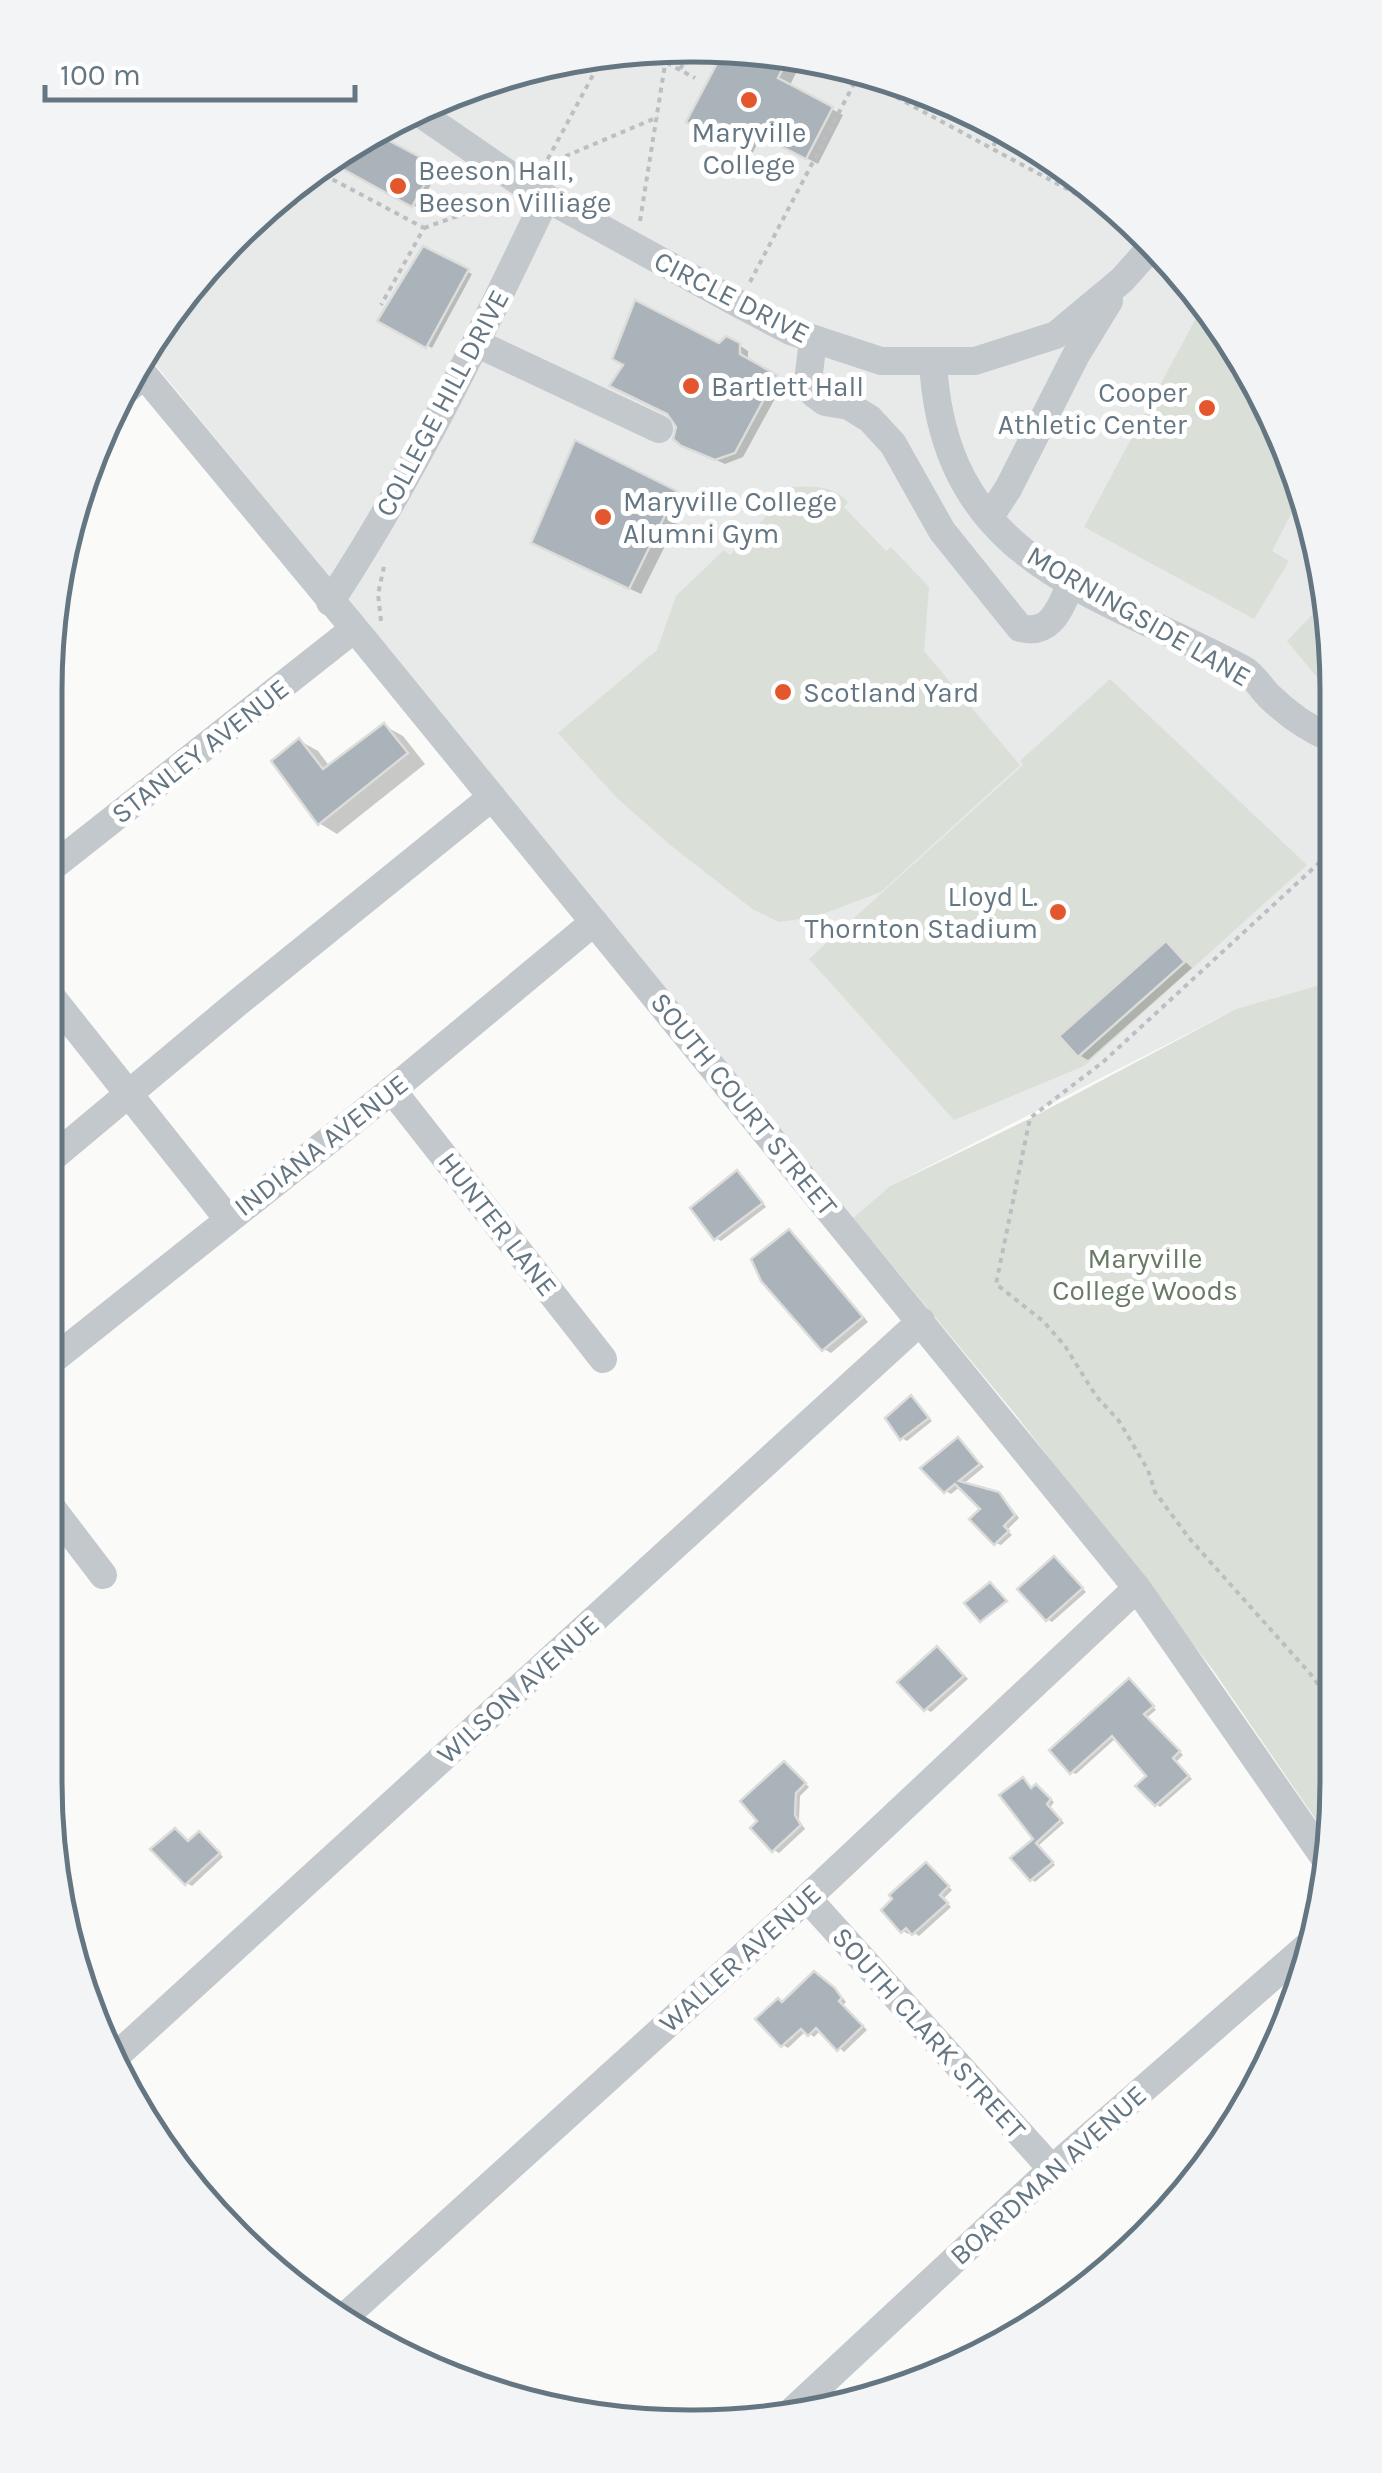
<svg xmlns="http://www.w3.org/2000/svg" width="1382" height="2473" font-family="Karla,sans-serif">
<style>
.built{fill:#e8e9e9}
.green{fill:#dadfd7}
.shadow{fill:#0003}
.building{fill:#aab3b9;stroke:#dcdcda;stroke-width:2.5}
.lines{fill:none;stroke-linecap:round;stroke-linejoin:round}
.path{stroke:#bbbfc2;stroke-width:4;stroke-dasharray:5 5;stroke-linecap:butt}
.minor{stroke:#c3c8cc;stroke-width:28}
.poi-dot{fill:#e4572e;stroke:#fff;stroke-width:4}
.labels{text-anchor:middle;dominant-baseline:central;stroke-width:10;stroke-linejoin:round;paint-order:stroke}
.poi-label{font-size:28px;fill:#657683;stroke:#fff;text-anchor:start}
.street-label{font-size:28px;fill:#657683;stroke:#fff}
.park-label{font-size:28px;fill:#687a64;stroke:#fff}
.rim{fill:none;stroke:#657683;stroke-width:5}
</style>
<rect width="100%" height="100%" fill="#fafaf8"/>
<!-- built -->
<polygon class="built" points="776,51 1014,132 1147,234 1228,333 1303,483 1332,607 1333,981 1236,1009 890,1186 853,1218 145,352 298,178 524,67"/>
<!-- green -->
<g class="green">
<polygon points="1204,303 1228,333 1304,489 1272,551 1289,561 1254,619 1084,527"/>
<path d="M790 487C813 487 831 484 848 502L844 507 886 551 891 547 929 587 924 651 1020 765 881 892 815 917 779 922 754 910 669 844 617 798 558 733 657 650 676 596 724 550 730 555 766 517 761 513Z"/>
<polygon points="1329,597 1332,607 1332,695 1287,641"/>
<polygon points="1110,679 1307,865 1084,1066 954,1120 809,959 1023,765 1020,761"/>
<polygon points="1333,981 1336,1824 1332,1843 1213,1670 1015,1414 853,1218 890,1186 1031,1118 1236,1009"/>
</g>
<!-- shadow -->
<g class="shadow">
<polygon points="769,51 799,67 789,87 843,115 818,164 762,135 752,154 701,128 724,54"/>
<polygon points="379,138 439,170 418,208 338,164 341,157"/>
<polygon points="424,249 472,274 432,348 381,320"/>
<polygon points="739,345 748,351 748,362 784,382 743,457 725,464 692,449 719,346"/>
<polygon points="576,444 688,500 641,594 545,548"/>
<polygon points="385,726 403,736 425,764 337,834 319,823 300,741 318,751 330,767"/>
<polygon points="1167,944 1192,968 1088,1060 1079,1055"/>
<polygon points="737,1173 766,1207 721,1241 716,1238"/>
<polygon points="789,1232 796,1236 868,1322 831,1353 824,1349"/>
<polygon points="911,1398 932,1421 907,1441 902,1438"/>
<polygon points="958,1440 984,1467 962,1485 1004,1498 1019,1518 1007,1530 1012,1535 1001,1545 996,1543 983,1509 961,1486 951,1494 946,1491"/>
<polygon points="1054,1559 1086,1592 1052,1622 1047,1619"/>
<polygon points="938,1649 968,1679 931,1712 926,1709"/>
<polygon points="1134,1683 1156,1710 1146,1718 1183,1755 1176,1762 1192,1779 1160,1807 1156,1804 1150,1776 1116,1738 1076,1774 1071,1772"/>
<polygon points="789,1767 809,1787 800,1796 799,1820 805,1829 779,1853 774,1850"/>
<polygon points="1032,1790 1041,1790 1054,1802 1050,1808 1064,1823 1038,1846 1055,1865 1035,1882 1031,1879 1036,1839"/>
<polygon points="205,1837 223,1857 192,1886 187,1883 190,1843"/>
<polygon points="927,1865 952,1890 943,1899 951,1907 919,1936 911,1931 908,1934 903,1931"/>
<polygon points="820,1977 840,1994 846,2002 843,2005 867,2030 844,2052 821,2030 814,2037 806,2031 788,2048 783,2045 783,2004"/>
</g>
<!-- building -->
<g class="building">
<polygon points="774,51 788,58 778,78 833,107 806,159 749,130 739,149 686,122 722,54"/>
<polygon points="382,137 435,165 412,207 330,162"/>
<polygon points="423,246 469,269 426,348 377,321"/>
<polygon points="635,300 719,343 726,336 740,343 740,354 777,375 735,453 715,460 681,446 673,439 676,427 667,414 609,386 623,365 612,359"/>
<polygon points="575,440 677,491 629,589 531,543"/>
<polygon points="384,723 408,753 318,825 271,761 299,738 323,769"/>
<polygon points="1166,941 1185,962 1078,1057 1059,1036"/>
<polygon points="737,1170 763,1203 714,1240 690,1208"/>
<polygon points="789,1229 863,1317 822,1351 761,1281 751,1259"/>
<polygon points="911,1395 929,1418 900,1440 885,1418"/>
<polygon points="958,1437 980,1464 959,1481 999,1492 1015,1515 1004,1526 1009,1531 994,1545 969,1519 980,1509 955,1484 944,1493 920,1468"/>
<polygon points="1054,1556 1083,1588 1046,1621 1017,1589"/>
<polygon points="990,1582 1007,1601 980,1622 964,1603"/>
<polygon points="937,1646 964,1676 924,1711 897,1682"/>
<polygon points="1129,1678 1154,1706 1144,1714 1180,1751 1173,1758 1189,1776 1155,1806 1135,1786 1146,1776 1112,1736 1070,1774 1049,1750"/>
<polygon points="784,1761 806,1783 796,1793 795,1815 801,1825 772,1852 750,1828 757,1821 740,1801"/>
<polygon points="1023,1777 1031,1788 1036,1784 1051,1799 1047,1804 1061,1820 1036,1843 1053,1862 1030,1881 1010,1858 1033,1839 999,1795"/>
<polygon points="175,1828 188,1841 199,1831 220,1853 185,1885 150,1849"/>
<polygon points="926,1862 949,1886 940,1895 948,1903 912,1935 906,1928 901,1933 881,1910 892,1899 889,1895"/>
<polygon points="814,1971 835,1988 842,1998 839,2001 863,2026 837,2051 816,2028 808,2036 801,2029 781,2047 755,2019 778,1998 782,2002"/>
</g>
<g class="lines">
<!-- path -->
<g class="path">
<polyline points="658,58 695,78"/>
<polyline points="680,69 688,56"/>
<polyline points="870,83 1136,226"/>
<polyline points="994,146 998,126"/>
<polyline points="547,164 658,117"/>
<polyline points="543,168 600,62"/>
<polyline points="315,170 424,228 381,305"/>
<polyline points="282,197 295,203 313,171"/>
<polyline points="640,221 666,58"/>
<polyline points="424,228 503,200"/>
<polyline points="750,282 857,78"/>
<polyline points="381,621 378,594 385,562"/>
<polyline points="1320,862 1103,1062 1030,1118 996,1284 1043,1321 1065,1346 1096,1396 1119,1421 1148,1470 1155,1492 1189,1538 1314,1678 1335,1715"/>
</g>
<!-- minor -->
<g class="minor">
<polyline points="424,116 530,189 739,304 790,331 881,361 975,361 1056,335 1122,280 1155,243"/>
<path d="M813 340 808 381 814 394 825 402 849 406 870 419 893 444 942 531 1020 628C1052 636 1060 607 1071 584"/>
<polyline points="476,343 659,429"/>
<path d="M933 361C943 563 1095 590 1243 669 1254 675 1260 687 1269 696 1287 714 1309 729 1332 739"/>
<polyline points="135,364 368,645 1137,1588 1328,1863"/>
<polyline points="119,396 143,376"/>
<polyline points="989,518 1008,489 1076,355 1109,301"/>
<path d="M330 602C414 475 480 336 546 198"/>
<polyline points="46,872 354,629"/>
<polyline points="46,990 228,1219"/>
<polyline points="392,1090 603,1359"/>
<polyline points="46,1163 236,1004 492,797"/>
<polyline points="45,1366 392,1090 594,922"/>
<polyline points="45,1499 103,1575"/>
<polyline points="807,1898 1052,2169"/>
<polyline points="115,2057 921,1321"/>
<polyline points="339,2322 807,1898 1137,1588"/>
<polyline points="790,2413 1052,2169 1312,1942"/>
</g>
</g>
<!-- markers -->
<g class="poi-dot">
<circle cx="749" cy="100" r="10"/>
<circle cx="398" cy="186" r="10"/>
<circle cx="691" cy="386" r="10"/>
<circle cx="1207" cy="408" r="10"/>
<circle cx="603" cy="517" r="10"/>
<circle cx="783" cy="692" r="10"/>
<circle cx="1058" cy="912" r="10"/>
</g>
<g class="labels">
<!-- poi labels -->
<g class="poi-label">
<text x="749" y="132" text-anchor="middle">Maryville<tspan x="749" dy="32">College</tspan></text>
<text x="418" y="170">Beeson Hall,<tspan x="418" dy="32">Beeson Villiage</tspan></text>
<text x="711" y="386">Bartlett Hall</text>
<text x="1187" y="392" text-anchor="end">Cooper<tspan x="1187" dy="32">Athletic Center</tspan></text>
<text x="623" y="501">Maryville College<tspan x="623" dy="32">Alumni Gym</tspan></text>
<text x="803" y="692">Scotland Yard</text>
<text x="1038" y="896" text-anchor="end">Lloyd L.<tspan x="1038" dy="32">Thornton Stadium</tspan></text>
</g>
<!-- street labels -->
<g class="street-label">
<text transform="translate(732 297) rotate(27)">CIRCLE DRIVE</text>
<text transform="translate(442 403) rotate(-62)">COLLEGE HILL DRIVE</text>
<text transform="translate(1139 616) rotate(30)">MORNINGSIDE LANE</text>
<text transform="translate(200 751) rotate(-38)">STANLEY AVENUE</text>
<text transform="translate(744 1104) rotate(51)">SOUTH COURT STREET</text>
<text transform="translate(321 1145) rotate(-38)">INDIANA AVENUE</text>
<text transform="translate(498 1224) rotate(52)">HUNTER LANE</text>
<text transform="translate(518 1689) rotate(-42)">WILSON AVENUE</text>
<text transform="translate(740 1958) rotate(-42)">WALLER AVENUE</text>
<text transform="translate(929 2033) rotate(48)">SOUTH CLARK STREET</text>
<text transform="translate(1048 2175) rotate(-42)">BOARDMAN AVENUE</text>
</g>
<!-- park labels -->
<g class="park-label">
<text x="1145" y="1258">Maryville<tspan x="1145" dy="32">College Woods</tspan></text>
</g>
</g>
<!-- crop -->
<path d="M0 0H1382V2473H0ZM690 62H692A628 628 0 0 1 1320 690V1782A628 628 0 0 1 692 2410H690A628 628 0 0 1 62 1782V690A628 628 0 0 1 690 62Z" fill="#f3f4f5" fill-rule="evenodd"/>
<path class="rim" d="M690 62H692A628 628 0 0 1 1320 690V1782A628 628 0 0 1 692 2410H690A628 628 0 0 1 62 1782V690A628 628 0 0 1 690 62Z"/>
<!-- scale -->
<path d="M45 85v15h310v-15" fill="none" stroke="#657683" stroke-width="5"/>
<text x="60" y="85" font-size="30" fill="#657683" stroke="#ffffff" stroke-width="8" paint-order="stroke">100 m</text>
</svg>
